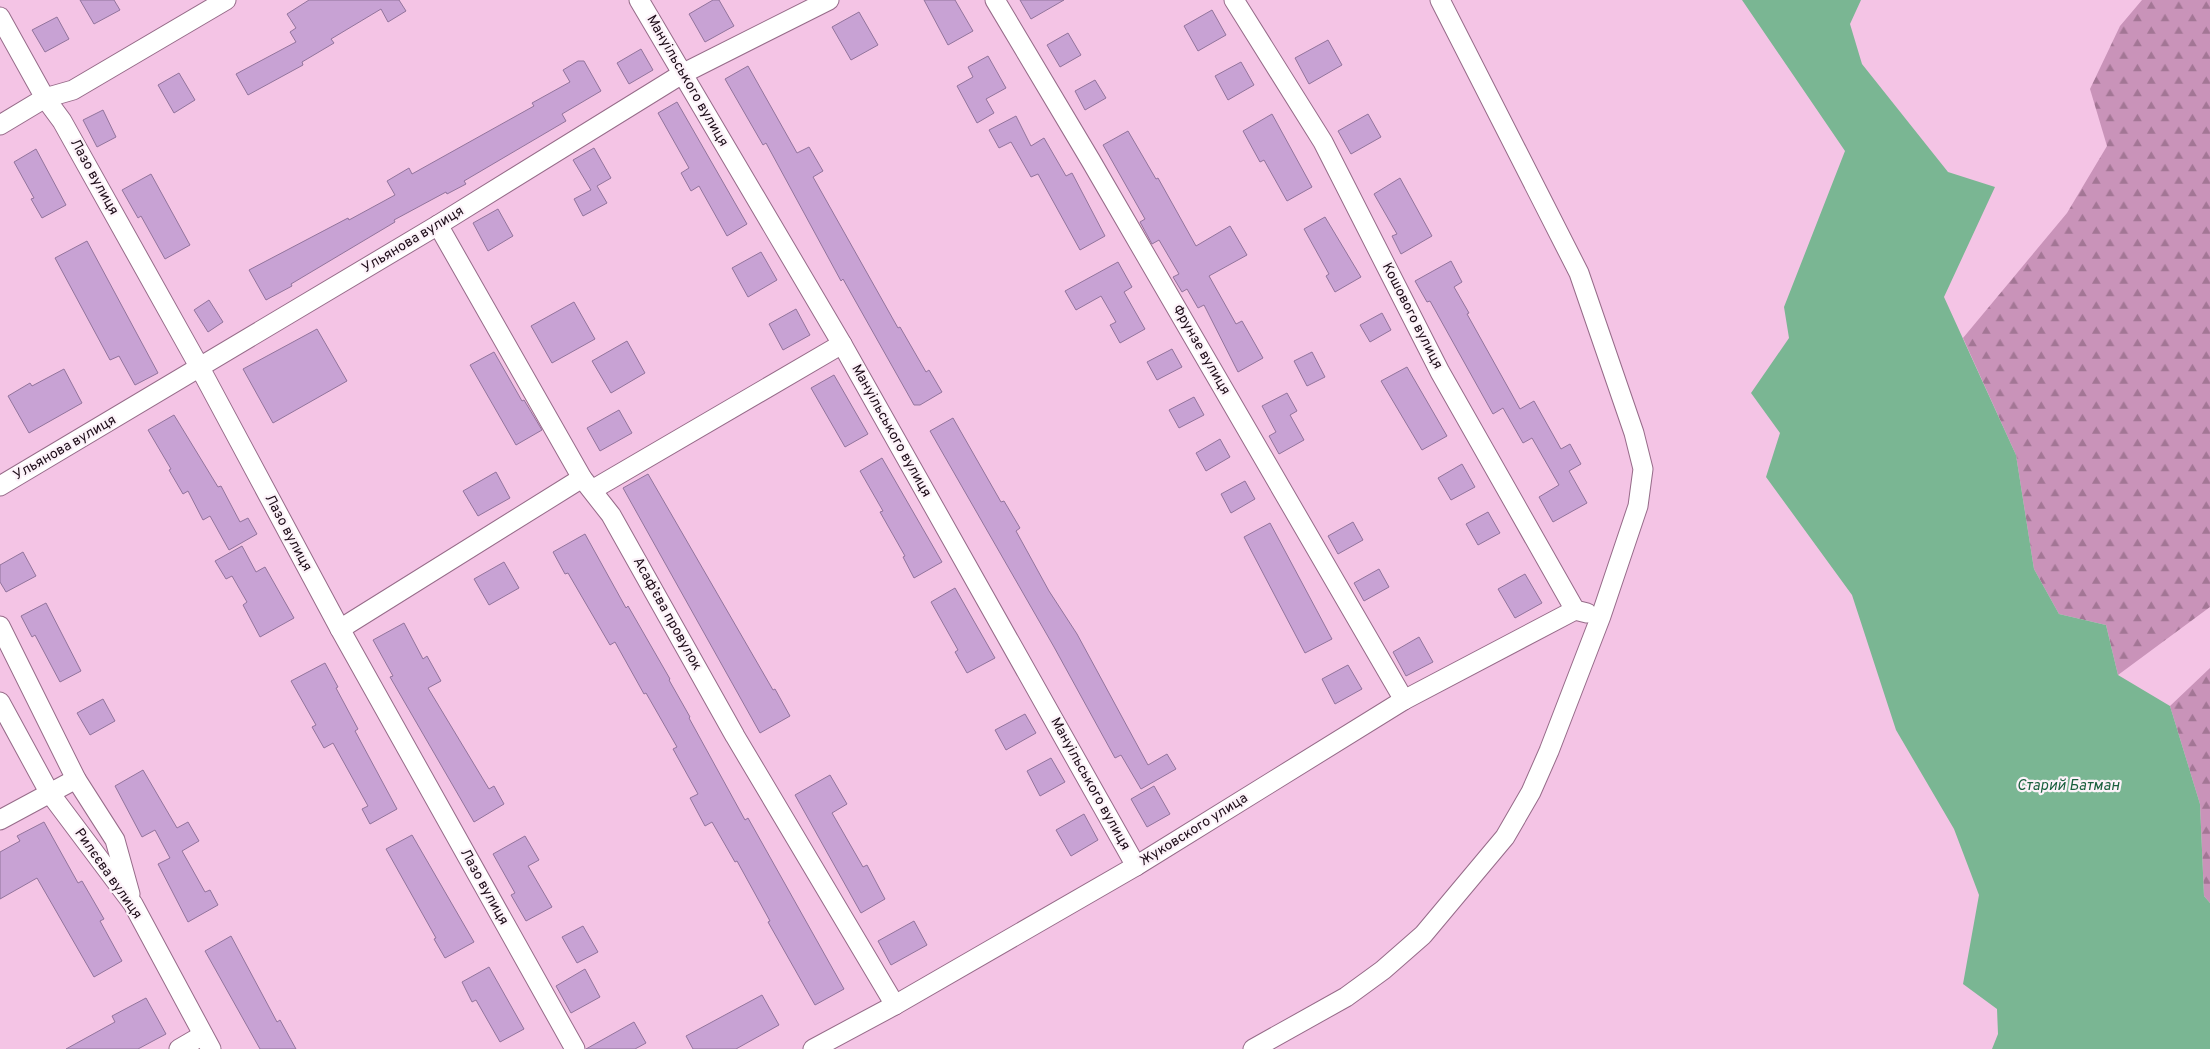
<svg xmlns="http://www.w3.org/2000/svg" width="2210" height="1049" font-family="Overpass,sans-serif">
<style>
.forest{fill:url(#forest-firs)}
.water{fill:#7ab693}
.building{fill:#c8a2d4;stroke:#92749c}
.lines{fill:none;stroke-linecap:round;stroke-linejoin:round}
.minor-casing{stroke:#966b89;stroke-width:21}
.minor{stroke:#fff;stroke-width:19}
.labels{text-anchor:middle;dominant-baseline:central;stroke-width:4.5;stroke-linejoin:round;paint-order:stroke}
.street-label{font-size:14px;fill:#1d0c18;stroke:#fcf2f9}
.water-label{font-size:15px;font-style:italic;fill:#195f3d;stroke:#fcf2f9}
</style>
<defs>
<pattern id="forest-firs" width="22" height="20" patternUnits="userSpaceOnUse" patternTransform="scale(1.25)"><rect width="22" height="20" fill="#c993b9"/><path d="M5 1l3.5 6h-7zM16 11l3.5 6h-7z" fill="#a37695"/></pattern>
</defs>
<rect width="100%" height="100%" fill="#f4c4e5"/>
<!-- forest -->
<g class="forest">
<polygon points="2142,0 2210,0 2210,607 2118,675 2106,625 2059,614 2034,569 2016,455 1963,338 2067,213 2107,146 2090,89 2120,26"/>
<polygon points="2210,668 2210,903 2204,896 2200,804 2170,706"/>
</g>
<!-- water -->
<polygon class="water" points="1742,0 1861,0 1850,24 1862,64 1948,172 1995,187 1944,297 2016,455 2034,569 2059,614 2106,625 2118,675 2170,706 2200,804 2204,896 2210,903 2210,1049 1992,1049 1998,1034 1997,1009 1963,984 1979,895 1954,829 1896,730 1852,595 1766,477 1780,433 1751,393 1789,338 1784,307 1845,151"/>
<!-- building -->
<g class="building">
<polygon points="80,0 114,0 120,10 94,24"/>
<polygon points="309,0 399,0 406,11 388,22 381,9 331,39 334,43 302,62 303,65 248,95 236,74 296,42 290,32 296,28 287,14"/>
<polygon points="713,0 719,0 734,26 705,42 689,14"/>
<polygon points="924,0 955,0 973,31 948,45"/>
<polygon points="1020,0 1064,0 1031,19"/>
<polygon points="1212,10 1226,35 1198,51 1184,26"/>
<polygon points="859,12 878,45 851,60 832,27"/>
<polygon points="57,17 69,39 45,52 32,30"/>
<polygon points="1068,33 1081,55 1060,67 1047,45"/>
<polygon points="1328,40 1342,65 1309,84 1295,58"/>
<polygon points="641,49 653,70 629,84 617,63"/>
<polygon points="988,56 1006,88 986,99 994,113 977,123 957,86 973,77 968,67"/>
<polygon points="578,61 584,61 601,91 562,114 566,121 464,181 466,184 447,194 446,192 394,220 395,222 291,284 292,286 266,300 249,270 348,218 349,220 395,195 387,181 409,168 412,174 534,106 532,103 570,82 563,70"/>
<polygon points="1241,62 1254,85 1228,100 1215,76"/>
<polygon points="748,66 797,153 809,147 823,171 813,177 898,328 900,327 926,372 929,370 942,392 920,405 914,405 843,279 841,281 766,143 763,145 725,79"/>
<polygon points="179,73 195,100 174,113 158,85"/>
<polygon points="1095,80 1106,98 1085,110 1075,91"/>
<polygon points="677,102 747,224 727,236 699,186 691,191 681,173 689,168 658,113"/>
<polygon points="103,110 116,137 97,147 83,120"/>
<polygon points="1272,114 1312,187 1287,201 1264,160 1260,162 1243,131"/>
<polygon points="1368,114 1381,137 1351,154 1338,131"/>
<polygon points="1016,116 1031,146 1044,138 1066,176 1072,173 1105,236 1080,250 1038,174 1031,177 1011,142 999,148 989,130"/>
<polygon points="1128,131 1156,179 1158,178 1196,246 1230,226 1247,255 1209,276 1236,324 1242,321 1263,358 1238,372 1204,305 1198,308 1187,289 1182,292 1173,277 1179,274 1159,240 1152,244 1140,222 1145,219 1103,145"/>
<polygon points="594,148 611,178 597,186 607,203 583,216 574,199 591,190 573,160"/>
<polygon points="36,149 66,205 42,218 31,199 34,198 14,162"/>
<polygon points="151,174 190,245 165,259 141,216 138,218 122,190"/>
<polygon points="1400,178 1432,236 1401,254 1392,236 1397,234 1374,194"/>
<polygon points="498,209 513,236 488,251 473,223"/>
<polygon points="1325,217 1361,277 1335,292 1326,276 1329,274 1304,229"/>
<polygon points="87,241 158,373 135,385 119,356 110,360 55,258"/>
<polygon points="761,252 777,280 748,297 732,268"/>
<polygon points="1451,261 1462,282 1454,287 1469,313 1467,314 1520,409 1534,401 1561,449 1570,444 1581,464 1569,471 1587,503 1553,522 1539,497 1559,485 1532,438 1523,443 1503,408 1493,414 1430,301 1427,302 1415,281"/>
<polygon points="1118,262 1132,287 1124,292 1145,329 1120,343 1110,325 1116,322 1101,296 1076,310 1065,291"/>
<polygon points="209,300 223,322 208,332 194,310"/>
<polygon points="574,302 595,339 552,363 531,326"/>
<polygon points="796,309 810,335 783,350 769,324"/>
<polygon points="1382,313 1391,330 1370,342 1360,325"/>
<polygon points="317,329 347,381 273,423 243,369"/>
<polygon points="627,341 645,373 611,393 592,361"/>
<polygon points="1172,349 1182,367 1157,380 1147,362"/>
<polygon points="494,352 522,401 524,400 542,430 516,445 470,365"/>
<polygon points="1312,352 1325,377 1307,386 1294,361"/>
<polygon points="1407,367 1447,436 1422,450 1381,381"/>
<polygon points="64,369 82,403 29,433 8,396 30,383 32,386"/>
<polygon points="834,375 868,434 845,447 811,388"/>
<polygon points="1287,393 1297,411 1290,415 1304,440 1279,454 1269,436 1276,432 1262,406"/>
<polygon points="1194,397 1204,415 1179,428 1169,410"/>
<polygon points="619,410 632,433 600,451 587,428"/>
<polygon points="174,415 218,487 221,486 240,522 248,518 257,534 229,550 210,516 203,520 188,491 183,494 169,470 171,469 148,430"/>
<polygon points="953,418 1001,502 1004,501 1020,528 1016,531 1049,591 1077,634 1148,765 1167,754 1176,769 1141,789 1121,755 1115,758 1054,647 930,431"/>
<polygon points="1220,439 1230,457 1206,471 1196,453"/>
<polygon points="882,458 942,562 914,578 903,557 905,556 880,512 883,511 860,471"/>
<polygon points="1462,464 1475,487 1451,500 1438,478"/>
<polygon points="496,472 510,498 478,516 463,491"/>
<polygon points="648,474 773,690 775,689 790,716 760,733 623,488"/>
<polygon points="1245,481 1255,499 1231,513 1221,494"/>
<polygon points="1488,512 1500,533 1478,545 1466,524"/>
<polygon points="1353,522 1363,540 1338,554 1328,536"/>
<polygon points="1270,523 1332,639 1305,653 1244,537"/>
<polygon points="585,534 626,608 628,606 670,679 669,680 690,717 689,718 745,820 748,818 844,989 815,1005 768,922 770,921 737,861 735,862 712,822 705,826 690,798 698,794 673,749 677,747 646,693 644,694 615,642 610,645 568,573 565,574 553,552"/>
<polygon points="242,546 256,572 265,567 294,618 260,637 243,605 247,602 232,576 226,579 215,561"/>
<polygon points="23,552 36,576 6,592 0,582 0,565"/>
<polygon points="504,562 519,588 489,605 474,579"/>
<polygon points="1379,569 1389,587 1364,601 1354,583"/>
<polygon points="1525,574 1542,603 1515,618 1498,589"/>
<polygon points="955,588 995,658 967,673 955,652 958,650 931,602"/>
<polygon points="46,603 81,671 60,682 35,635 32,637 21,616"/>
<polygon points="404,623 423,659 427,656 441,681 428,688 489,789 494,786 504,804 474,822 390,677 393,676 373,640"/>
<polygon points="1419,637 1433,662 1406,676 1393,652"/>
<polygon points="325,663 338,687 336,688 358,729 355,731 397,809 370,824 362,809 368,806 333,743 324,748 312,727 316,725 291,681"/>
<polygon points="1348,665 1362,689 1335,704 1322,679"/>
<polygon points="103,699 115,721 90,735 77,713"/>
<polygon points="1025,714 1036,733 1006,750 995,730"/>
<polygon points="1051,758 1065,782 1040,796 1027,771"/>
<polygon points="143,770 177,828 188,822 199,841 182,851 205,892 210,890 218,905 188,922 158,864 170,858 155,830 142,837 115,786"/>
<polygon points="830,775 847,804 832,813 863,867 867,865 885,899 861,913 795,795"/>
<polygon points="1154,786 1170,814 1147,827 1131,799"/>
<polygon points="1084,814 1098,840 1071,856 1056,830"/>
<polygon points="44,822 78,883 82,881 104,919 100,921 122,961 94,977 37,878 0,899 0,852 20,841 17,836"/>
<polygon points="412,835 474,942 445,958 434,939 436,938 386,849"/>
<polygon points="525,836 539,860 528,866 552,907 526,921 511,895 515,893 493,854"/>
<polygon points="914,921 927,945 891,965 878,941"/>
<polygon points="583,926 598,952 577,963 562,937"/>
<polygon points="231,936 277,1022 280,1020 296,1049 260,1049 205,951"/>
<polygon points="489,967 524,1029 500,1042 476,1000 472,1002 462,982"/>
<polygon points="585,969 600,997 571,1013 556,986"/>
<polygon points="762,995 779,1025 736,1049 693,1049 686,1036"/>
<polygon points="146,998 166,1034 138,1049 66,1049 115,1022 112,1016"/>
<polygon points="634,1022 646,1043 635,1049 586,1049"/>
</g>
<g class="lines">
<defs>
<g id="minor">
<polyline points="639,0 842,344 1136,866"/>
<polyline points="995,0 1091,161 1404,700"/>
<polyline points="1234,0 1323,142 1440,372 1575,610 1587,613"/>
<polyline points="0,17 45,98 62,121 200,368 340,629 575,1049"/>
<polyline points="0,125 45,98 73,90 226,0"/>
<polyline points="438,225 582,478 611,515 735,736 895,1005"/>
<polyline points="0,486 438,225 682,74 829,0"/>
<polyline points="592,490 842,344"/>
<polyline points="0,626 76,779 115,840 130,894"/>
<polyline points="340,629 582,478"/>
<polyline points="0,702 49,792 133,904 211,1049"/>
<polyline points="0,820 76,779"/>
<polyline points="179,1049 203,1035"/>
<polyline points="813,1049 895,1005 1136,866 1404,700 1575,610"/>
<polyline points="1253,1049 1346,997 1383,970 1423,935 1505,837 1531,792 1549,751 1601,616 1638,506 1643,469 1634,433 1579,273 1440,0"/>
</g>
</defs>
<!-- minor casing -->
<use href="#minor" class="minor-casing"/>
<!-- minor -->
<use href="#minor" class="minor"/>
</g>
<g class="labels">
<!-- street labels -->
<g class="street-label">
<text transform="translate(687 81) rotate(60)">Мануільського вулиця</text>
<text transform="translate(94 177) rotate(61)">Лазо вулиця</text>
<text transform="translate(413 240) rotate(-31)">Ульянова вулиця</text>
<text transform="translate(1412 316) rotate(63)">Кошового вулиця</text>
<text transform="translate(1201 350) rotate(60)">Фрунзе вулиця</text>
<text transform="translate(891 431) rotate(61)">Мануільського вулиця</text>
<text transform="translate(65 448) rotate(-30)">Ульянова вулиця</text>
<text transform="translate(288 533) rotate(62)">Лазо вулиця</text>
<text transform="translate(667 614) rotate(61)">Асаф’єва провулок</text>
<text transform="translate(1090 784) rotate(61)">Мануільського вулиця</text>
<text transform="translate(1194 830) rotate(-32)">Жуковского улица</text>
<text transform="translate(108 874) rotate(55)">Рилєєва вулиця</text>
<text transform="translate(484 887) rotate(61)">Лазо вулиця</text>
</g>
<!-- water labels -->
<g class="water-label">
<text x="2068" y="786">Старий Батман</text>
</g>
</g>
</svg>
